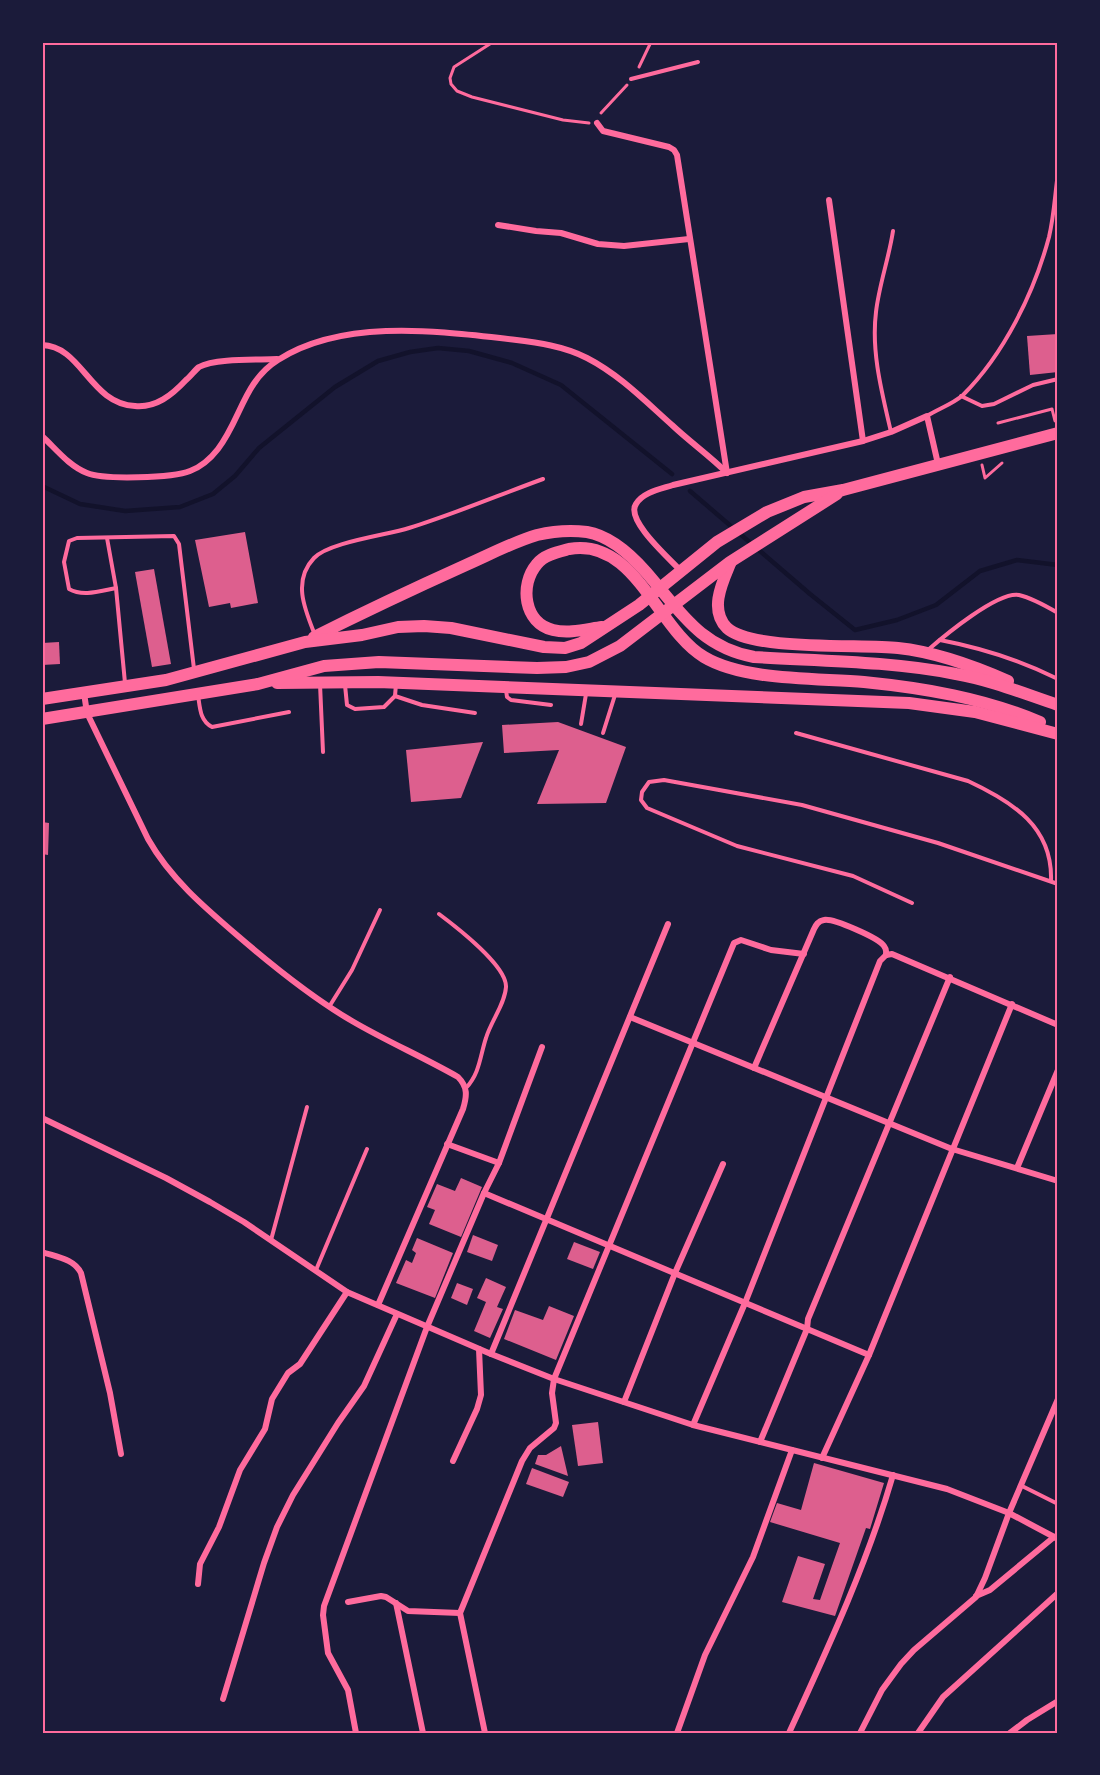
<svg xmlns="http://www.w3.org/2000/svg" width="1100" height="1775" font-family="Raleway,sans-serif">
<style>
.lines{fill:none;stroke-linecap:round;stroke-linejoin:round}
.stream{stroke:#12122b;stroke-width:4.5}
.building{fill:#dd5f8e}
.path{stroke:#ff6b9d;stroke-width:3}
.service{stroke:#ff6b9d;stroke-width:4}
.minor{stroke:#ff6b9d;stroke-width:6}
.primary{stroke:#ff6b9d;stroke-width:12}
.neatline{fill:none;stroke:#ff6b9d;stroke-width:2}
</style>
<rect width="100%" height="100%" fill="#1b1b3a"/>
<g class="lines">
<!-- stream -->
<g class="stream">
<polyline points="42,486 80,504 125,511 180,507 213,494 235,476 259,448 335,387 378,361 410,352 438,348 469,351 512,363 561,385 672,474"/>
<polyline points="690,491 810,594 855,630 897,620 936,605 980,571 1017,560 1058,565"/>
</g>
</g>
<!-- building -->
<g class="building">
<polygon points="1058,334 1058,372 1030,375 1027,336"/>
<polygon points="245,532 258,603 231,608 230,603 209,607 195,540"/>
<polygon points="154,569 171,664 152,667 135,572"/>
<polygon points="59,642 60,664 42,665 42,643"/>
<polygon points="558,722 626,747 606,803 537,804 559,750 504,753 502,725"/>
<polygon points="483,742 461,798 411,802 406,750"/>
<polygon points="42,822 49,823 48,855 42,854"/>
<polygon points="461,1178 482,1187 461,1237 429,1224 435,1210 427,1207 437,1184 455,1191"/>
<polygon points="473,1235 498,1245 492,1261 467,1252"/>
<polygon points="417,1238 453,1253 435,1298 396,1283 406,1260 412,1263 416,1253 412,1250"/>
<polygon points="574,1242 600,1252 593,1269 567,1259"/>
<polygon points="486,1278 506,1287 497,1307 503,1309 490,1338 474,1331 486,1302 477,1298"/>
<polygon points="457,1283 473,1289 467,1305 451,1298"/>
<polygon points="549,1306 574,1316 556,1360 504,1339 515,1310 543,1320"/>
<polygon points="598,1422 603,1463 578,1466 572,1425"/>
<polygon points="561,1446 568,1476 535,1464 538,1455 546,1455"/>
<polygon points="814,1463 884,1483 870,1529 866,1528 835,1616 782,1602 798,1556 825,1564 813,1599 820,1600 840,1543 770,1522 777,1503 801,1510"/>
<polygon points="532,1468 569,1482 563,1497 526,1484"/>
</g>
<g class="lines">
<!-- path -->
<g class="path">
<polyline points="493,42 454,67 450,78 451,84 457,91 472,97 563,120 589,123"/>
<polyline points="639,67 651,42"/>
<polyline points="601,113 627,85"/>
<polyline points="998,423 1052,409 1055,421"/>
<polyline points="982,465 985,478 1002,463"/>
</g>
<!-- service -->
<g class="service">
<polyline points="631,79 698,62"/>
<polyline points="961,396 982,406 994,404 1033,385 1058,379"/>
<path d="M927 416C938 409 953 404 963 395 1004 354 1034 293 1049 237 1054 216 1055 194 1058 173"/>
<path d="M891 432C882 393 871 352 876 312 879 285 889 258 893 231"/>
<polyline points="107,538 116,588 125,683"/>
<path d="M116 588C100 591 83 597 69 589L64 562 69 541 77 538 174 536 179 544 194 669"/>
<path d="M315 635C305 610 292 581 314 558 329 542 387 535 409 528 454 514 499 495 543 479"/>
<path d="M940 640C982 648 1020 660 1058 679"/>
<path d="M928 650C944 636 998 591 1019 595 1032 598 1046 606 1058 613"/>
<polyline points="320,684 323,752"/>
<polyline points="345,685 347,705 355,709 384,707 395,696 396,684"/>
<polyline points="506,690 507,697 511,700 551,705"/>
<path d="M198 695C200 708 200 721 212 727L289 712"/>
<polyline points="395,696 422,705 475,713"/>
<polyline points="581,724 586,694"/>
<polyline points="603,733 615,695"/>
<path d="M796 733 968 781C1013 802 1053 827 1051 881"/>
<polyline points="912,903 853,876 737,846 647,808 641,800 642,792 649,782 664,780 802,805 938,843 1058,884"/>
<path d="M439 914C455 926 507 966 506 987 505 1004 491 1021 486 1038 480 1056 480 1073 466 1088"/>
<polyline points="329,1007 352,970 380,910"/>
<polyline points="271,1240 307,1107"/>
<polyline points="316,1270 367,1149"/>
<polyline points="1022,1486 1058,1504"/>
</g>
<!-- minor -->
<g class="minor">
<polyline points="597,123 603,131 669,147 674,150 677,155 727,473"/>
<polyline points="829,200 863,441"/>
<polyline points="498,225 536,231 561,233 598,244 624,246 689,239"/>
<path d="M42 345C82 346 90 404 135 406 156 408 172 395 186 380 190 377 195 370 199 367 215 358 258 360 277 359"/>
<path d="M42 436C56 449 69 466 87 473 103 480 173 478 190 471 201 467 211 458 218 449 241 419 244 381 278 360 340 320 430 330 500 338 530 342 560 344 587 358 620 375 646 402 672 425 690 442 710 456 727 473"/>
<path d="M681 571C670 559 625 520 636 504 643 492 661 489 673 485L863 441 891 432 927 416 938 464"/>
<path d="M84 693 87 713 148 839C170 878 204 907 238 936 274 967 311 997 352 1021 386 1041 423 1057 458 1077 468 1087 467 1096 463 1109L378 1305"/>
<polyline points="886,955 892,954 1058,1025"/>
<polyline points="630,1017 952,1149 1058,1181"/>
<path d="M754 1068 814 929C816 925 818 921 824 920 833 918 879 938 884 946 887 950 886 950 886 955"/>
<polyline points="42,1118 166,1178 210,1202 244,1222 347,1292 491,1354 554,1379 693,1425 947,1489 1009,1513 1058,1539"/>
<polyline points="447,1144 499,1163"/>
<polyline points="1017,1168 1058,1070"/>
<polyline points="484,1193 869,1355"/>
<path d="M42 1252C57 1257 74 1259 81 1273L110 1393 121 1454"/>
<polyline points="491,1354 668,924"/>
<polyline points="624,1402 675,1273 723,1164"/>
<polyline points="693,1425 745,1303 880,961 886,955"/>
<polyline points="760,1442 807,1329 808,1319 950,977"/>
<polyline points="822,1458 869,1355 1012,1004"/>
<polyline points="453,1461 477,1409 481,1395 479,1349"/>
<polyline points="198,1584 200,1564 219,1527 240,1470 265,1429 272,1399 288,1373 300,1364 347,1292"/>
<polyline points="976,1596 990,1590 1054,1537"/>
<polyline points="348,1602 381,1596 386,1597 408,1611 460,1613"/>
<polyline points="396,1603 423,1733"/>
<polyline points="223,1699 264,1563 277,1527 293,1495 338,1423 364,1386 397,1314"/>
<polyline points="356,1733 348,1690 328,1653 323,1615 324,1606 427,1327 484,1193 499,1163 542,1047"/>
<polyline points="485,1733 460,1613 522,1461 530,1448 554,1428 556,1423 552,1393 554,1379 734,943 741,940 771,950 804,954"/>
<polyline points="677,1733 705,1655 753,1557 792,1450"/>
<path d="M789 1733C828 1648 867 1564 893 1475"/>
<polyline points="860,1733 882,1690 901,1664 914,1650 976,1597 985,1578 1009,1513 1058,1399"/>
<polyline points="918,1733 943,1697 1058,1593"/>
<polyline points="1010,1733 1027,1720 1058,1701"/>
</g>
<!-- primary -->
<g class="primary">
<path d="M730 564C722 583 709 610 727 628 752 651 861 644 898 648 936 652 974 666 1008 681"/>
<path d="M602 627C587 629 569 634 553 630 524 623 519 585 537 564 544 555 558 552 569 549 635 537 657 629 704 657 744 681 817 678 864 682 924 688 984 698 1040 722"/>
<path d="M314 637C364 612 415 588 466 565 489 555 513 542 537 535 554 531 571 530 587 532 611 536 631 555 646 572 680 611 700 647 754 657 821 661 890 661 956 674 991 680 1025 694 1058 705"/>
<polyline points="277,683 378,682 909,703 975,712 1058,734"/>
<polyline points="42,699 166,680 305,642 362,635 398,627 424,626 451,628 544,647 565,648 581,643 639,605 717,542 767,512 804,497 843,490 1058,433"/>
<polyline points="42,719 258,684 324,666 379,662 537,668 566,667 589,662 620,646 730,562 837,494"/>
</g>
</g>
<!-- border -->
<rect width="1100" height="1775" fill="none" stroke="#1b1b3a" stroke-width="87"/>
<rect x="44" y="44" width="1012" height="1688" class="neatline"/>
</svg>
